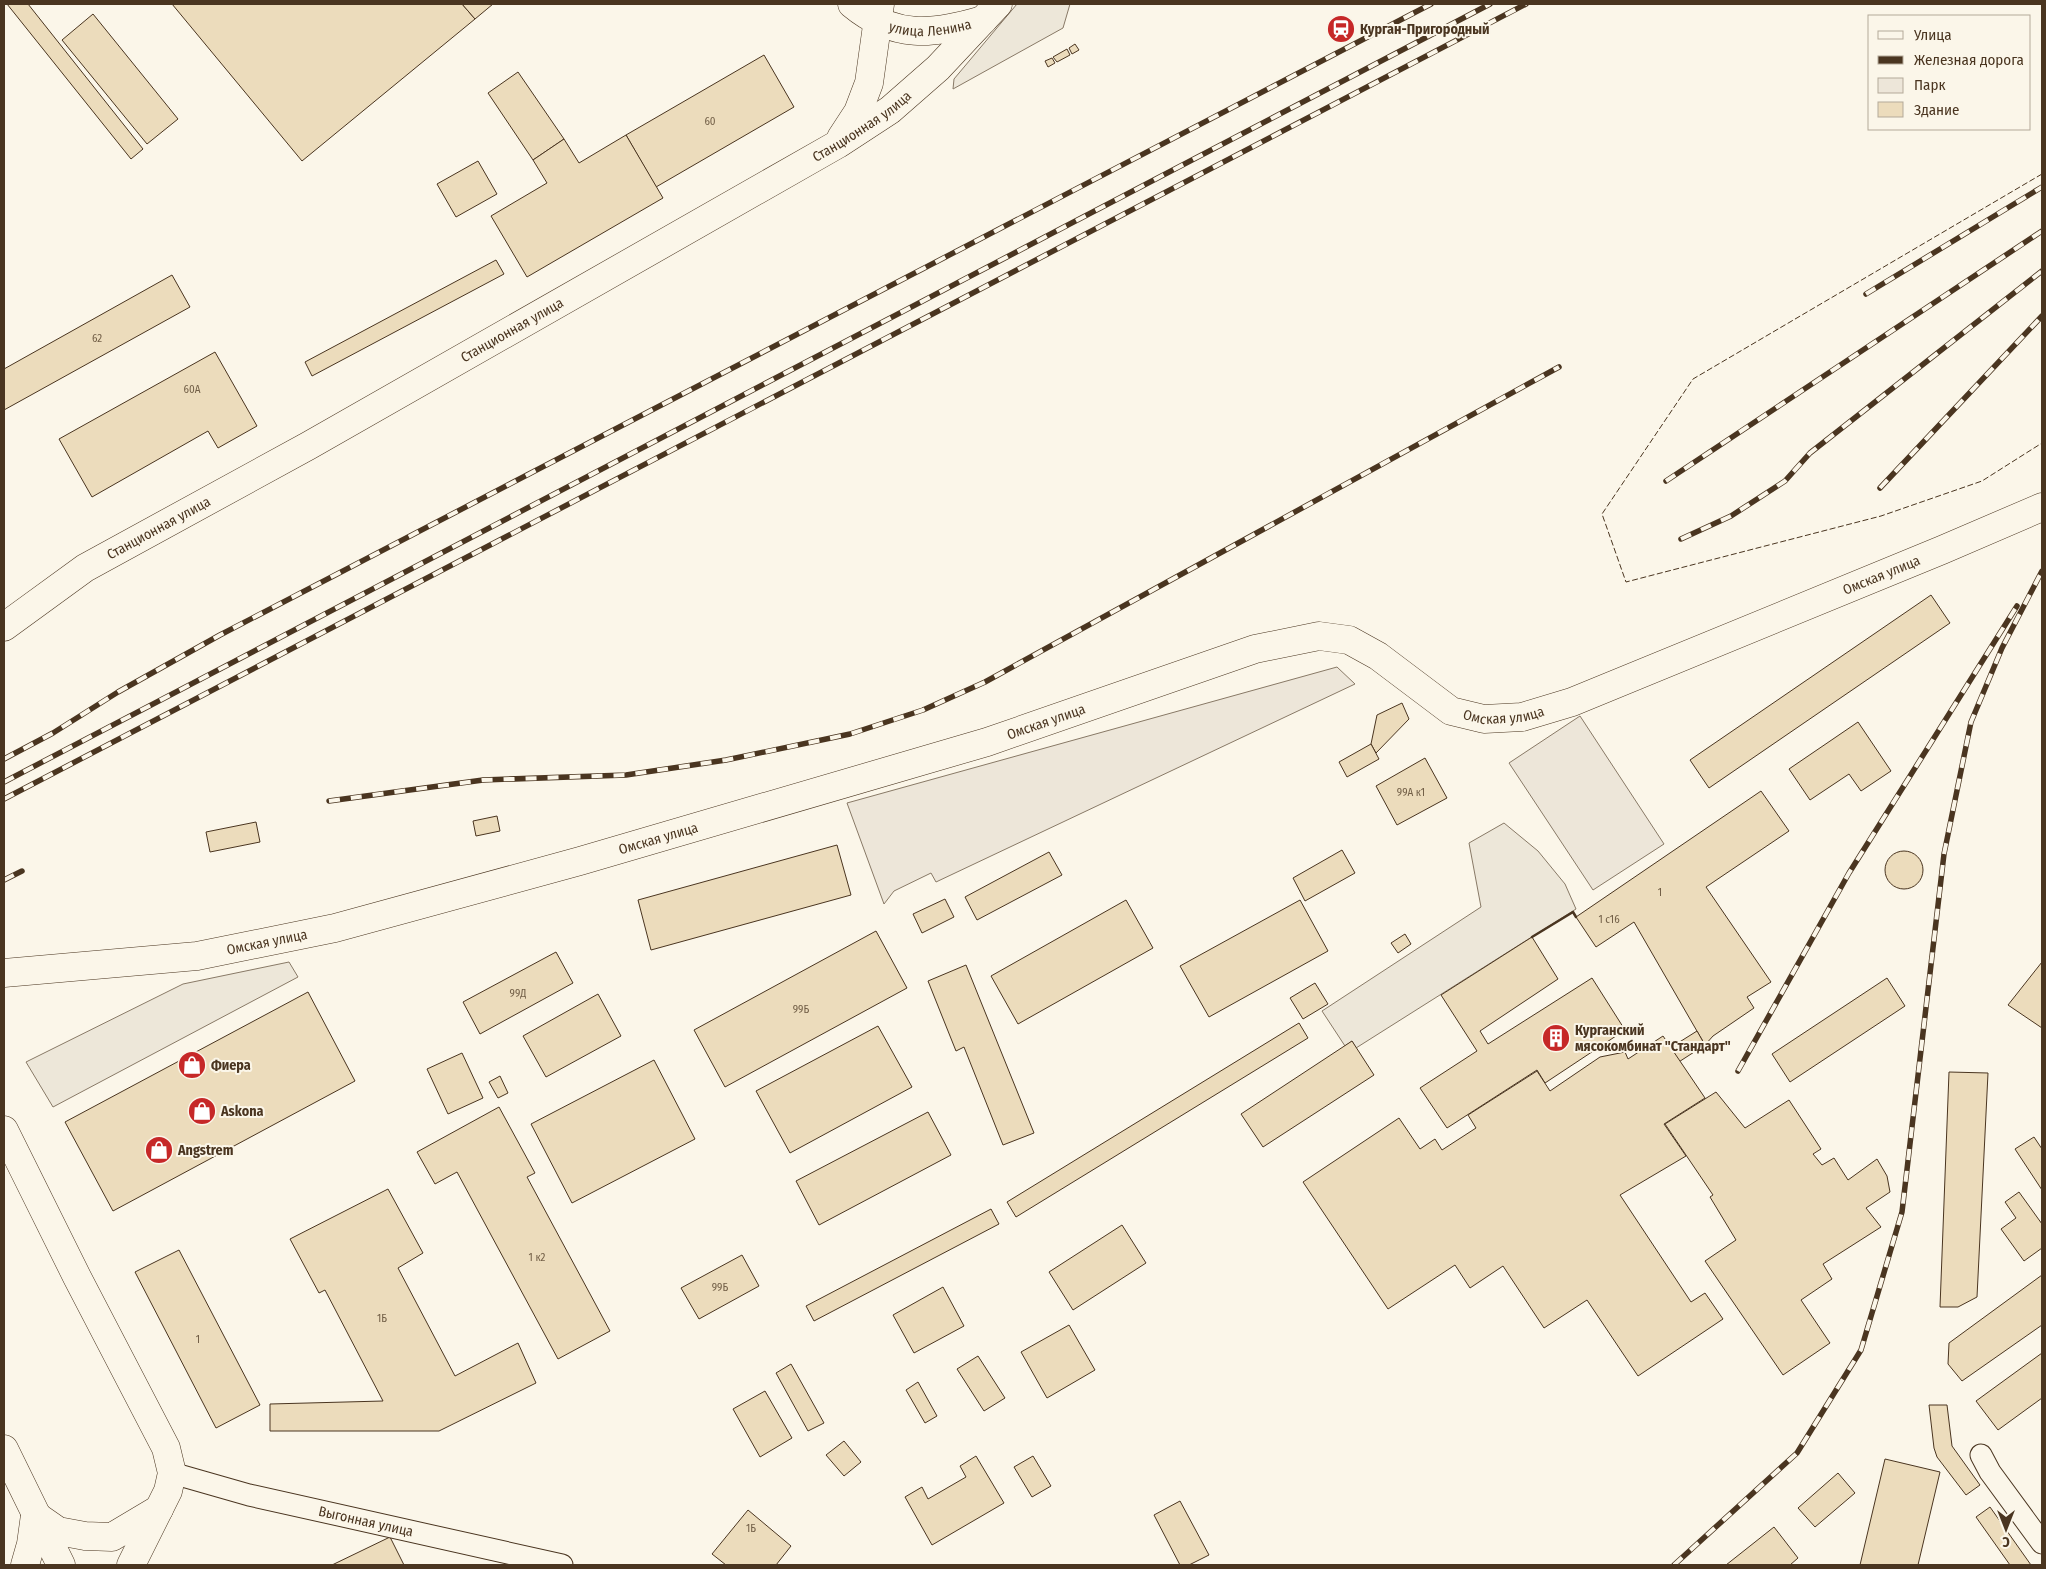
<svg xmlns="http://www.w3.org/2000/svg" width="2046" height="1569" font-family="'Fira Sans Condensed',sans-serif">
<style>
.green{fill:#ede6d9;stroke:#887966}
.parking{fill:#ede7d9;stroke:#887966}
.building{fill:#ecdcbc;stroke:#4a3520}
.lines{fill:none;stroke-linecap:round;stroke-linejoin:round}
.minor-casing{stroke:#4a3520;stroke-width:23}
.major-casing{stroke:#4a3520;stroke-width:29}
.minor{stroke:#fbf6e9;stroke-width:21}
.major{stroke:#fbf6e9;stroke-width:28}
.rail-casing{stroke:#4a3520;stroke-width:5.5}
.rail{stroke:#fbf6e9;stroke-width:4;stroke-dasharray:11;stroke-linecap:butt}
.fence{stroke:#4a3520;stroke-width:1;stroke-dasharray:6 2.5;stroke-linecap:butt}
.wall{stroke:#4a3520;stroke-width:2.5}
.labels{text-anchor:middle;dominant-baseline:central;stroke-width:4;stroke-linejoin:round;paint-order:stroke}
.number-label{font-size:11px;fill:#725f47}
.street-label{font-size:14px;fill:#4a3520;stroke:#fbf6e9}
.poi-label{font-size:14px;font-weight:bold;fill:#4a3520;stroke:#fbf6e9;text-anchor:start}
</style>
<rect width="100%" height="100%" fill="#fbf6e9"/>
<!-- green -->
<g class="green">
<polygon points="1337,667 1355,684 936,882 931,873 894,891 884,904 847,803"/>
<polygon points="1580,716 1664,844 1593,890 1509,763"/>
</g>
<!-- parking -->
<g class="parking">
<polygon points="1017,4 1070,4 1063,28 953,89 954,79"/>
<polygon points="1504,823 1538,851 1565,884 1576,909 1356,1048 1352,1041 1345,1046 1322,1011 1481,907 1469,843"/>
<polygon points="289,962 298,977 53,1107 26,1062 183,984"/>
</g>
<!-- building -->
<g class="building">
<polygon points="7,4 28,4 143,149 131,159"/>
<polygon points="172,4 462,4 475,19 302,161"/>
<polygon points="462,4 493,4 475,19"/>
<polygon points="93,14 178,119 147,144 62,40"/>
<polygon points="1075,44 1079,50 1072,54 1069,48"/>
<polygon points="1067,49 1070,55 1057,62 1053,57"/>
<polygon points="764,55 794,107 656,187 626,135"/>
<polygon points="1052,58 1055,63 1048,67 1045,61"/>
<polygon points="518,72 564,139 533,160 488,93"/>
<polygon points="626,135 663,198 527,277 491,216 547,183 533,160 564,139 579,163"/>
<polygon points="478,161 497,194 456,217 437,184"/>
<polygon points="496,260 504,274 312,376 305,362"/>
<polygon points="172,275 190,307 4,410 4,369"/>
<polygon points="215,352 257,426 218,448 208,431 92,497 59,439"/>
<polygon points="1931,595 1950,623 1709,788 1690,760"/>
<polygon points="1402,703 1409,719 1376,753 1371,744 1377,715"/>
<polygon points="1858,722 1891,771 1861,791 1849,774 1810,800 1789,769"/>
<polygon points="1371,744 1379,759 1347,777 1339,762"/>
<polygon points="1425,758 1447,798 1397,825 1376,786"/>
<polygon points="1761,791 1789,831 1706,887 1771,982 1747,997 1754,1008 1713,1036 1705,1045 1634,922 1596,947 1576,917"/>
<polygon points="497,816 500,831 476,836 473,821"/>
<polygon points="256,822 260,842 210,852 206,832"/>
<polygon points="837,845 851,895 651,950 638,900"/>
<polygon points="1342,850 1355,873 1305,901 1293,878"/>
<circle cx="1904" cy="870" r="19"/>
<polygon points="1049,852 1062,875 977,920 965,897"/>
<polygon points="945,899 954,917 922,933 913,914"/>
<polygon points="1126,900 1153,948 1018,1024 991,976"/>
<polygon points="1300,900 1328,951 1209,1017 1180,966"/>
<polygon points="876,931 907,988 725,1087 694,1030"/>
<polygon points="1405,934 1411,944 1398,953 1391,943"/>
<polygon points="1532,937 1558,979 1480,1031 1488,1044 1592,978 1625,1030 1545,1083 1537,1070 1447,1128 1420,1088 1477,1051 1441,995"/>
<polygon points="556,952 573,983 480,1034 463,1002"/>
<polygon points="2042,962 2042,1028 2008,1005"/>
<polygon points="966,965 1034,1133 1003,1145 964,1047 956,1051 928,981"/>
<polygon points="1887,978 1905,1006 1790,1082 1772,1054"/>
<polygon points="1315,983 1328,1004 1303,1019 1290,998"/>
<polygon points="308,992 355,1081 113,1211 65,1122"/>
<polygon points="598,994 621,1036 546,1077 523,1036"/>
<polygon points="1299,1023 1308,1038 1016,1217 1007,1202"/>
<polygon points="878,1026 912,1087 790,1153 756,1091"/>
<polygon points="1697,1031 1705,1045 1671,1067 1662,1053"/>
<polygon points="1663,1036 1705,1098 1664,1124 1686,1156 1620,1195 1691,1302 1705,1293 1723,1319 1638,1376 1587,1300 1544,1328 1503,1266 1470,1288 1455,1265 1388,1309 1303,1182 1399,1118 1420,1149 1435,1139 1442,1150 1476,1128 1468,1115 1537,1071 1550,1091 1600,1057 1625,1052 1628,1059"/>
<polygon points="1352,1041 1374,1075 1263,1147 1241,1114"/>
<polygon points="462,1053 483,1098 448,1114 427,1069"/>
<polygon points="654,1060 695,1139 572,1203 531,1124"/>
<polygon points="1949,1072 1988,1073 1977,1297 1958,1307 1940,1307"/>
<polygon points="500,1076 508,1093 498,1098 489,1082"/>
<polygon points="1716,1092 1745,1128 1789,1100 1821,1149 1813,1154 1822,1165 1834,1158 1848,1180 1877,1159 1887,1176 1890,1192 1866,1208 1881,1227 1823,1264 1832,1279 1801,1300 1830,1343 1783,1375 1705,1261 1736,1240 1710,1197 1713,1195 1665,1124"/>
<polygon points="499,1107 535,1173 527,1177 610,1331 558,1359 457,1172 435,1184 417,1152"/>
<polygon points="928,1112 951,1155 819,1225 796,1181"/>
<polygon points="2034,1137 2042,1149 2042,1190 2015,1149"/>
<polygon points="388,1189 423,1253 398,1268 455,1376 518,1343 536,1383 439,1431 270,1431 270,1404 383,1401 325,1290 319,1293 290,1239"/>
<polygon points="2019,1192 2042,1224 2042,1248 2024,1261 2001,1229 2016,1218 2005,1202"/>
<polygon points="991,1209 999,1224 814,1321 806,1306"/>
<polygon points="1122,1225 1146,1263 1073,1310 1049,1272"/>
<polygon points="179,1250 260,1405 216,1428 135,1272"/>
<polygon points="742,1255 759,1286 699,1319 681,1288"/>
<polygon points="2042,1275 2042,1325 1962,1381 1948,1364 1949,1343"/>
<polygon points="943,1287 964,1326 914,1353 893,1315"/>
<polygon points="1069,1325 1095,1370 1047,1398 1021,1352"/>
<polygon points="2042,1353 2042,1398 1998,1430 1976,1401"/>
<polygon points="978,1356 1005,1398 984,1411 957,1369"/>
<polygon points="791,1364 824,1423 808,1431 776,1373"/>
<polygon points="918,1382 937,1416 925,1423 906,1390"/>
<polygon points="765,1391 792,1438 760,1457 733,1409"/>
<polygon points="1929,1405 1947,1405 1952,1446 1980,1485 1966,1495 1937,1457 1934,1448"/>
<polygon points="844,1441 861,1462 844,1476 826,1455"/>
<polygon points="976,1456 1004,1503 932,1545 905,1497 922,1487 928,1499 966,1477 960,1466"/>
<polygon points="1033,1456 1051,1486 1032,1497 1014,1467"/>
<polygon points="1885,1459 1940,1472 1918,1565 1860,1565"/>
<polygon points="1838,1473 1855,1493 1815,1527 1798,1508"/>
<polygon points="1180,1501 1209,1555 1189,1565 1180,1565 1154,1515"/>
<polygon points="1990,1507 2031,1565 2010,1565 1976,1517"/>
<polygon points="748,1510 791,1546 776,1565 726,1565 712,1554"/>
<polygon points="1774,1527 1798,1558 1790,1565 1726,1565"/>
<polygon points="390,1537 404,1565 332,1565"/>
</g>
<g class="lines">
<defs>
<g id="minor">
<polyline points="1981,1455 1990,1472 2042,1543"/>
<path id="s1" d="M172 1473 249 1495 562 1565"/>
</g>
<g id="major">
<path id="s2" d="M852 4C894 39 933 35 983 20"/>
<polyline points="841,138 858,112 869,83 880,4"/>
<path id="s3" d="M4 627 85 568 308 446 838 144 890 110 938 68 998 4"/>
<path id="s4" d="M4 973 197 956 335 928 580 861 987 742 1255 649 1319 636 1349 640 1378 656 1451 711 1484 719 1522 717 1572 702 1942 550 2042 507"/>
<polyline points="4,1130 77,1277 166,1448 172,1473 168,1491 131,1565"/>
<polyline points="4,1449 61,1565"/>
<polyline points="35,1515 58,1531 85,1536 112,1537 159,1509"/>
<polyline points="25,1565 31,1544 35,1515"/>
</g>
</defs>
<!-- minor casing -->
<use href="#minor" class="minor-casing"/>
<!-- major casing -->
<use href="#major" class="major-casing"/>
<!-- minor -->
<use href="#minor" class="minor"/>
<!-- major -->
<use href="#major" class="major"/>
<defs>
<g id="rail">
<polyline points="1866,294 2042,187"/>
<polyline points="1666,481 2042,231"/>
<polyline points="1880,488 2042,316"/>
<polyline points="1681,539 1731,516 1785,481 1810,453 2042,271"/>
<polyline points="4,759 53,733 118,692 220,635 1431,4"/>
<polyline points="4,782 1490,4"/>
<polyline points="4,799 1526,4"/>
<polyline points="329,801 483,780 626,775 726,760 850,734 923,710 985,682 1559,367"/>
<polyline points="4,880 22,871"/>
<polyline points="1738,1071 1849,873 2017,606"/>
<polyline points="1674,1565 1797,1453 1861,1350 1902,1212 1944,854 1971,722 2002,648 2042,571"/>
</g>
</defs>
<!-- rail casing -->
<use href="#rail" class="rail-casing"/>
<!-- rail -->
<use href="#rail" class="rail"/>
<!-- fence -->
<polyline class="fence" points="2042,174 1693,379 1602,514 1626,582 1881,516 1982,481 2042,443"/>
<!-- wall -->
<polyline class="wall" points="1532,937 1573,912 1576,917"/>
</g>
<!-- icons -->
<defs>
<symbol id="station-disc" viewBox="-11 -11 22 22"><circle r="9.5" fill="#c62828" stroke="#fbf6e9"/><path d="M-3-6H3Q5-6 5-4V2Q5 4 3 4L4.5 6H3L1.5 4h-3L-3 6H-4.5L-3 4Q-5 4-5 2V-4Q-5-6-3-6ZM-3.5-4v3h7v-3ZM-3.5 1v1.5H-2V1ZM2 1v1.5H3.5V1Z" fill="#fff"/></symbol>
<symbol id="building-disc" viewBox="-11 -11 22 22"><circle r="9.5" fill="#c62828" stroke="#fbf6e9"/><path d="M-4-6H4V6H1V3H-1V6H-4ZM-2.5-4.3h1.7v1.8h-1.7ZM.8-4.3h1.7v1.8H.8ZM-2.5-1h1.7V.8h-1.7ZM.8-1h1.7V.8H.8Z" fill="#fff"/></symbol>
<symbol id="shop-disc" viewBox="-11 -11 22 22"><circle r="9.5" fill="#c62828" stroke="#fbf6e9"/><path d="M-5-2.5h2.3a2.7 3.5 0 0 1 5.4 0H5L5.5 6h-11ZM-1.5-2.5h3a1.5 2.3 0 0 0-3 0Z" fill="#fff"/></symbol>
</defs>
<g fill-rule="evenodd">
<use href="#station-disc" x="1325" y="13" width="32" height="32"/>
<use href="#building-disc" x="1540" y="1022" width="32" height="32"/>
<use href="#shop-disc" x="176" y="1049" width="32" height="32"/>
<use href="#shop-disc" x="186" y="1095" width="32" height="32"/>
<use href="#shop-disc" x="143" y="1134" width="32" height="32"/>
</g>
<g class="labels">
<!-- number labels -->
<g class="number-label">
<text x="710" y="121">60</text>
<text x="97" y="338">62</text>
<text x="192" y="389">60А</text>
<text x="1411" y="792">99А к1</text>
<text x="1660" y="892">1</text>
<text x="1609" y="919">1 с16</text>
<text x="518" y="993">99Д</text>
<text x="801" y="1009">99Б</text>
<text x="537" y="1257">1 к2</text>
<text x="720" y="1287">99Б</text>
<text x="382" y="1318">1Б</text>
<text x="198" y="1339">1</text>
<text x="751" y="1528">1Б</text>
</g>
<!-- street labels -->
<g class="street-label">
<text stroke="none"><textPath href="#s2" startOffset="85">улица Ленина</textPath></text>
<text stroke="none"><textPath href="#s3" startOffset="994">Станционная улица</textPath></text>
<text stroke="none"><textPath href="#s3" startOffset="589">Станционная улица</textPath></text>
<text stroke="none"><textPath href="#s3" startOffset="184">Станционная улица</textPath></text>
<text stroke="none"><textPath href="#s4" startOffset="1975">Омская улица</textPath></text>
<text stroke="none"><textPath href="#s4" startOffset="1570">Омская улица</textPath></text>
<text stroke="none"><textPath href="#s4" startOffset="1075">Омская улица</textPath></text>
<text stroke="none"><textPath href="#s4" startOffset="670">Омская улица</textPath></text>
<text stroke="none"><textPath href="#s4" startOffset="265">Омская улица</textPath></text>
<text stroke="none"><textPath href="#s1" startOffset="200">Выгонная улица</textPath></text>
</g>
<!-- poi labels -->
<g class="poi-label">
<text x="1360" y="29">Курган-Пригородный</text>
<text x="1575" y="1030">Курганский<tspan x="1575" dy="16">мясокомбинат "Стандарт"</tspan></text>
<text x="211" y="1065">Фиера</text>
<text x="221" y="1111">Askona</text>
<text x="178" y="1150">Angstrem</text>
</g>
</g>
<!-- border -->
<rect width="2046" height="1569" fill="none" stroke="#4a3520" stroke-width="10"/>
<!-- legend -->
<rect x="1868" y="15" width="162" height="115" fill="#fbf6e9" stroke="#b4a999"/>
<rect x="1878" y="31" width="25" height="8" fill="#fbf6e9" stroke="#b4a999"/>
<text x="1914" y="40" font-size="15" fill="#4a3520">Улица</text>
<rect x="1878" y="56" width="25" height="8" fill="#4a3520" stroke="#b4a999"/>
<text x="1914" y="65" font-size="15" fill="#4a3520">Железная дорога</text>
<rect x="1878" y="78" width="25" height="15" fill="#ede6d9" stroke="#b4a999"/>
<text x="1914" y="90" font-size="15" fill="#4a3520">Парк</text>
<rect x="1878" y="102" width="25" height="15" fill="#ecdcbc" stroke="#b4a999"/>
<text x="1914" y="115" font-size="15" fill="#4a3520">Здание</text>
<!-- north arrow -->
<g transform="translate(2006 1529) rotate(180)" stroke="#fbf6e9" stroke-width="4" paint-order="stroke">
<path d="M0-4L9 19L0 12L-9 19Z" fill="#4a3520"/>
<text y="-8" font-size="14" font-weight="bold" text-anchor="middle" fill="#4a3520">С</text>
</g>
</svg>
